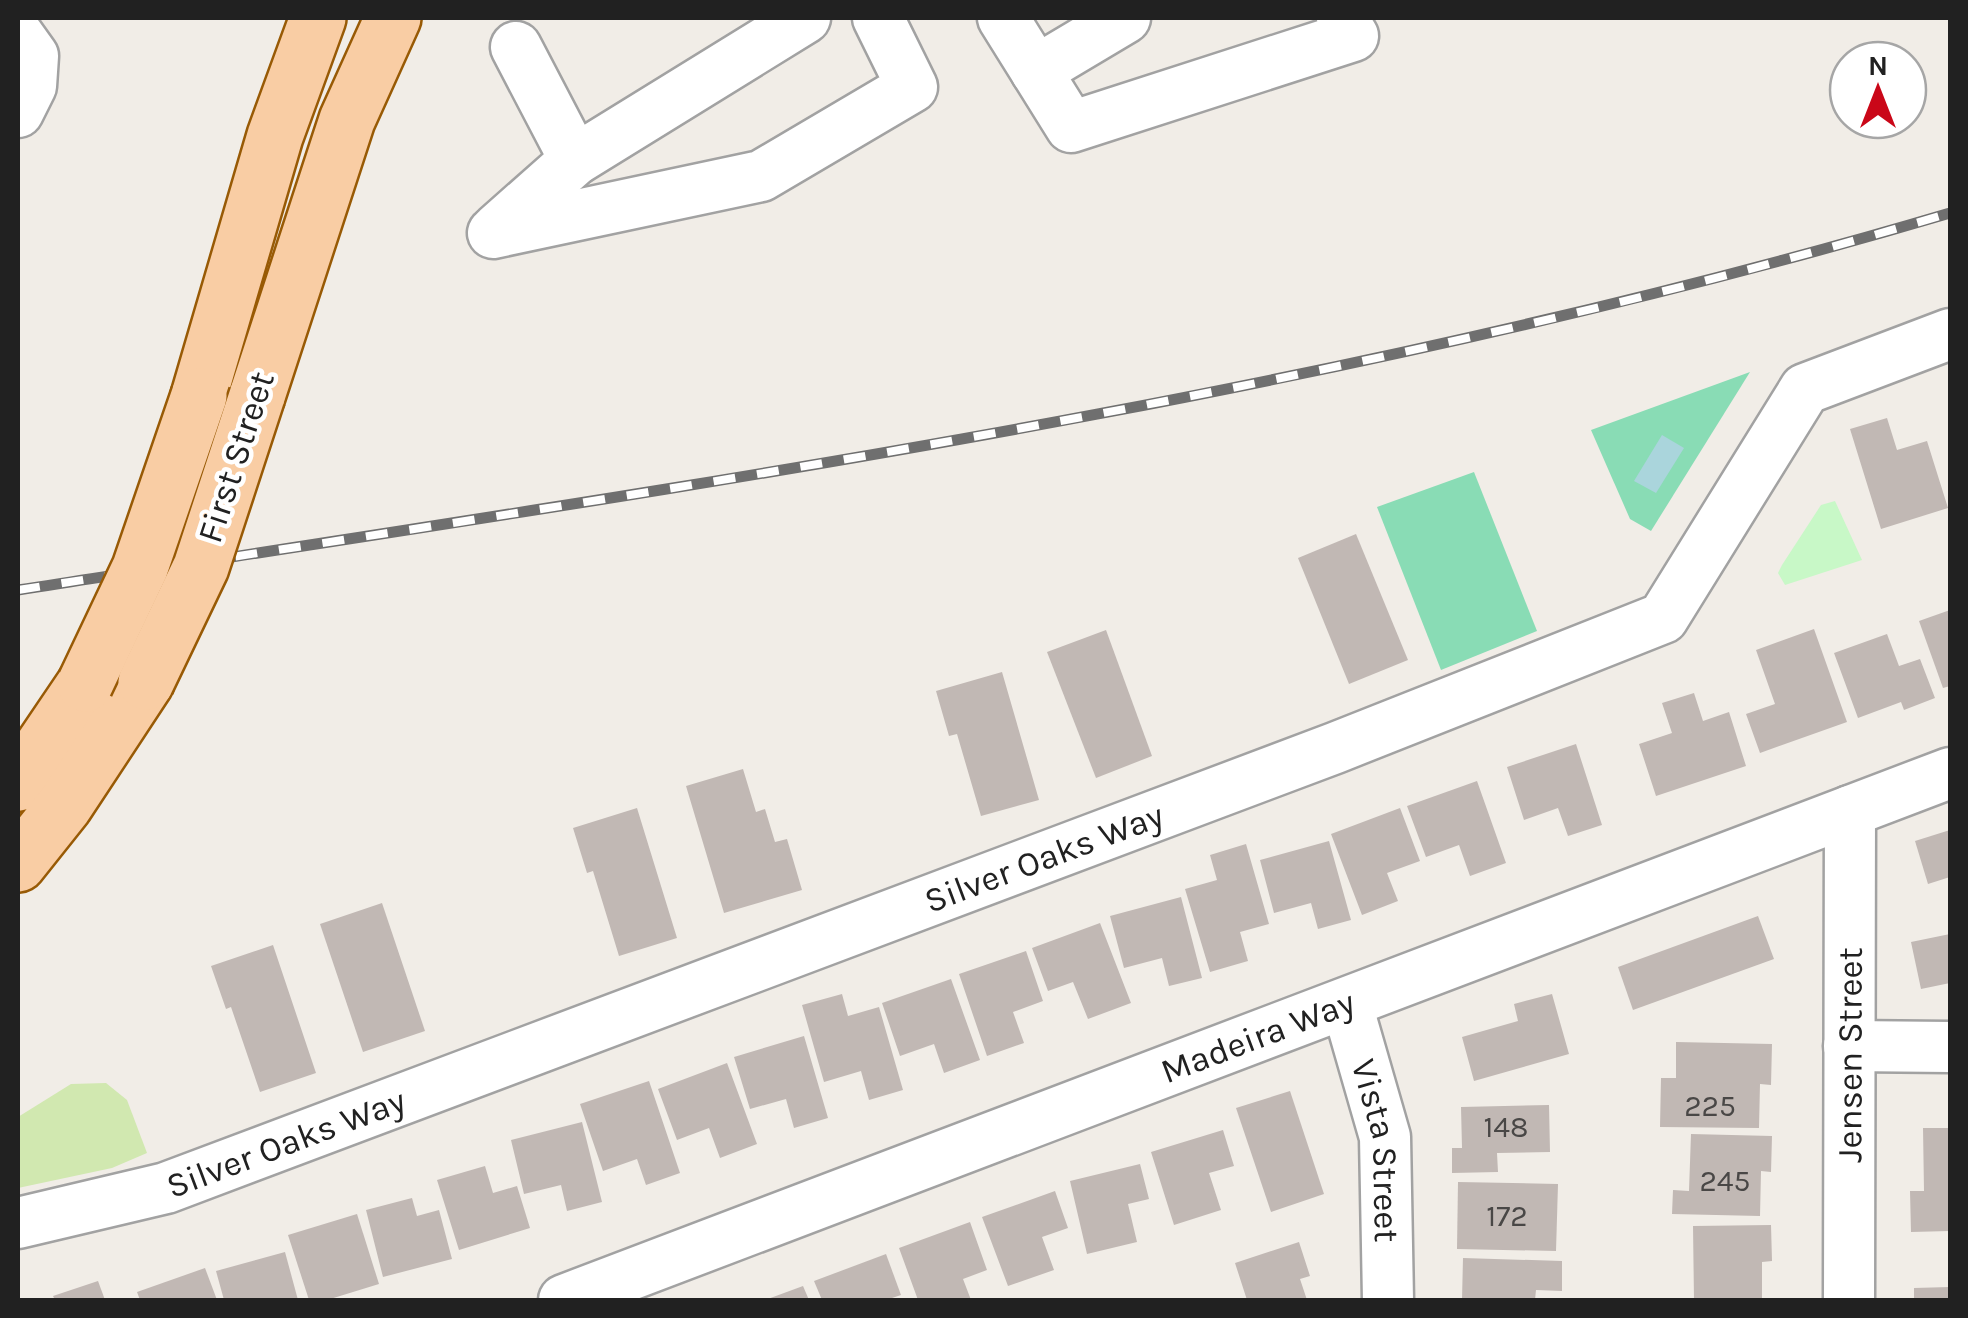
<svg xmlns="http://www.w3.org/2000/svg" width="1968" height="1318" font-family="Karla,sans-serif">
<style>
.grass{fill:#d1e8b0}
.park{fill:#c8f8c7}
.pitch{fill:#89dcb5}
.water{fill:#aad5dc}
.building{fill:#c1b8b4}
.lines{fill:none;stroke-linecap:round;stroke-linejoin:round}
.minor-casing{stroke:#a2a2a2;stroke-width:55}
.major-casing{stroke:#985a05;stroke-width:60}
.minor{stroke:#fff;stroke-width:50}
.major{stroke:#f9cda4;stroke-width:55}
.rail-casing{stroke:#6f6f6f;stroke-width:11}
.rail{stroke:#fff;stroke-width:8;stroke-dasharray:22;stroke-linecap:butt}
.major-bridge-casing{stroke:#985a05;stroke-width:60;stroke-linecap:butt}
.major-bridge{stroke:#f9cda4;stroke-width:55}
.labels{text-anchor:middle;dominant-baseline:central;stroke-width:9;stroke-linejoin:round;paint-order:stroke}
.number-label{font-size:30px;fill:#494746}
.street-label{font-size:35px;fill:#212121;stroke:#fff}
</style>
<rect width="100%" height="100%" fill="#f1ede7"/>
<!-- grass -->
<polygon class="grass" points="106,1083 127,1100 147,1153 112,1168 18,1188 18,1117 71,1084"/>
<!-- park -->
<polygon class="park" points="1835,501 1862,560 1785,585 1778,573 1782,565 1821,505"/>
<!-- pitch -->
<g class="pitch">
<polygon points="1750,372 1651,531 1630,519 1591,430"/>
<polygon points="1474,472 1537,631 1441,670 1377,507"/>
</g>
<!-- water -->
<polygon class="water" points="1662,435 1684,448 1656,493 1634,481"/>
<!-- building -->
<g class="building">
<polygon points="1887,418 1897,450 1927,441 1948,508 1881,529 1850,429"/>
<polygon points="1356,534 1408,660 1349,684 1298,558"/>
<polygon points="1950,610 1950,686 1943,688 1919,621"/>
<polygon points="1814,629 1847,722 1760,753 1746,714 1775,704 1756,650"/>
<polygon points="1106,630 1152,756 1096,778 1047,652"/>
<polygon points="1887,634 1899,666 1920,659 1935,698 1904,710 1901,702 1858,718 1834,653"/>
<polygon points="1002,672 1039,800 981,816 957,734 949,736 936,691"/>
<polygon points="1694,693 1703,721 1729,712 1746,766 1656,796 1639,744 1672,733 1662,703"/>
<polygon points="1576,744 1602,825 1568,836 1558,808 1524,820 1507,767"/>
<polygon points="743,769 756,812 765,809 775,842 787,839 802,890 724,913 686,786"/>
<polygon points="1477,781 1506,863 1470,876 1459,845 1426,857 1407,806"/>
<polygon points="637,808 677,938 619,956 593,871 587,873 573,828"/>
<polygon points="1400,808 1420,861 1387,873 1398,901 1362,915 1331,834"/>
<polygon points="1950,830 1950,877 1928,884 1915,841"/>
<polygon points="1329,841 1351,920 1318,929 1311,903 1274,913 1260,860"/>
<polygon points="1246,844 1269,924 1240,932 1248,961 1210,972 1185,889 1217,880 1210,855"/>
<polygon points="1181,897 1202,978 1169,986 1162,958 1124,968 1110,916"/>
<polygon points="382,903 425,1031 363,1052 320,924"/>
<polygon points="1758,916 1774,959 1633,1010 1618,967"/>
<polygon points="1100,923 1131,1003 1088,1019 1073,982 1048,991 1032,948"/>
<polygon points="1950,934 1950,983 1921,989 1911,942"/>
<polygon points="273,945 316,1073 260,1092 231,1007 226,1009 211,966"/>
<polygon points="1026,951 1043,1001 1013,1012 1024,1043 987,1056 959,974"/>
<polygon points="951,979 980,1060 944,1073 934,1044 900,1056 882,1003"/>
<polygon points="842,994 848,1016 879,1007 903,1090 869,1100 861,1071 824,1082 802,1005"/>
<polygon points="1552,994 1569,1054 1474,1081 1462,1037 1518,1021 1514,1004"/>
<polygon points="804,1036 828,1118 794,1128 786,1099 750,1109 734,1057"/>
<polygon points="1676,1042 1772,1044 1771,1085 1760,1084 1759,1128 1660,1127 1661,1078 1676,1078"/>
<polygon points="727,1063 757,1144 720,1158 709,1128 677,1140 658,1089"/>
<polygon points="649,1081 680,1173 646,1185 637,1159 603,1171 580,1104"/>
<polygon points="1290,1091 1324,1194 1271,1212 1236,1108"/>
<polygon points="1549,1105 1550,1152 1497,1153 1498,1172 1452,1173 1452,1148 1462,1148 1461,1107"/>
<polygon points="582,1122 602,1202 567,1211 561,1185 524,1194 511,1140"/>
<polygon points="1923,1128 1950,1128 1950,1231 1911,1232 1910,1191 1924,1191"/>
<polygon points="1223,1130 1234,1166 1209,1173 1221,1210 1174,1225 1151,1152"/>
<polygon points="1691,1134 1772,1136 1771,1172 1761,1171 1760,1216 1672,1214 1673,1190 1689,1191"/>
<polygon points="1140,1164 1149,1199 1128,1204 1137,1242 1087,1254 1070,1181"/>
<polygon points="485,1166 493,1193 517,1186 530,1228 459,1250 437,1180"/>
<polygon points="1458,1182 1558,1184 1556,1251 1457,1249"/>
<polygon points="1055,1191 1068,1228 1042,1237 1054,1270 1008,1286 982,1217"/>
<polygon points="412,1198 417,1216 439,1210 452,1259 383,1277 366,1210"/>
<polygon points="357,1214 379,1284 327,1300 309,1300 288,1235"/>
<polygon points="970,1222 987,1270 963,1279 971,1300 918,1300 899,1248"/>
<polygon points="1771,1225 1772,1261 1762,1262 1762,1300 1694,1300 1693,1226"/>
<polygon points="1299,1242 1310,1276 1300,1279 1307,1300 1247,1300 1235,1263"/>
<polygon points="285,1252 298,1300 224,1300 216,1271"/>
<polygon points="886,1254 901,1295 886,1300 822,1300 814,1281"/>
<polygon points="1463,1258 1562,1261 1562,1291 1536,1290 1535,1300 1462,1300"/>
<polygon points="205,1268 217,1300 140,1300 137,1292"/>
<polygon points="98,1281 105,1300 55,1300 53,1296"/>
<polygon points="803,1286 809,1300 765,1300"/>
<polygon points="1950,1287 1950,1300 1914,1300 1914,1288"/>
</g>
<g class="lines">
<defs>
<g id="minor">
<polyline points="1003,18 1071,127 1353,36 1342,18"/>
<polyline points="18,35 33,56 31,86 18,112"/>
<polyline points="516,47 575,160"/>
<polyline points="1036,71 1125,18"/>
<polyline points="497,229 575,160 805,18"/>
<polyline points="493,233 761,176 912,87 878,18"/>
<path id="s1" d="M1347 1005 1385 1137 1388 1300"/>
<polyline points="1849,1046 1950,1047"/>
<path id="s2" d="M18 1223 166 1188 1335 748 1663 618 1805 389 1950 334"/>
<path id="s3" d="M564 1300 1950 773"/>
<path id="s4" d="M1849 1300 1850 811"/>
</g>
<g id="major">
<polyline points="199,396 275,136 318,18"/>
<polyline points="257,396 347,120 393,18"/>
<polyline points="18,783 85,684"/>
<polyline points="18,864 65,805 146,682"/>
</g>
</defs>
<!-- minor casing -->
<use href="#minor" class="minor-casing"/>
<!-- major casing -->
<use href="#major" class="major-casing"/>
<!-- minor -->
<use href="#minor" class="minor"/>
<!-- major -->
<use href="#major" class="major"/>
<defs>
<path id="rail" d="M18 590C667 489 1319 400 1950 213"/>
</defs>
<!-- rail casing -->
<use href="#rail" class="rail-casing"/>
<!-- rail -->
<use href="#rail" class="rail"/>
<defs>
<g id="major-bridge">
<polyline points="146,682 201,567 257,396"/>
<polyline points="85,684 140,568 199,396"/>
</g>
</defs>
<!-- major-bridge casing -->
<use href="#major-bridge" class="major-bridge-casing"/>
<!-- major-bridge -->
<use href="#major-bridge" class="major-bridge"/>
</g>
<g class="labels">
<!-- number labels -->
<g class="number-label">
<text x="1710" y="1106">225</text>
<text x="1506" y="1127">148</text>
<text x="1725" y="1181">245</text>
<text x="1507" y="1216">172</text>
</g>
<!-- street labels -->
<g class="street-label">
<text transform="translate(236 457) rotate(-72)">First Street</text>
<text stroke="none"><textPath href="#s2" startOffset="1090">Silver Oaks Way</textPath></text>
<text stroke="none"><textPath href="#s3" startOffset="742">Madeira Way</textPath></text>
<text stroke="none"><textPath href="#s4" startOffset="245">Jensen Street</textPath></text>
<text stroke="none"><textPath href="#s2" startOffset="280">Silver Oaks Way</textPath></text>
<text stroke="none"><textPath href="#s1" startOffset="150">Vista Street</textPath></text>
</g>
</g>
<!-- border -->
<rect width="1968" height="1318" fill="none" stroke="#212121" stroke-width="40"/>
<!-- north arrow -->
<g transform="translate(1878 90)"><circle r="48" fill="#ffffff" stroke="#a6a6a6" stroke-width="2.5"/>
<path d="M0-8L18 38L0 25L-18 38Z" fill="#ca0718"/>
<text y="-15" font-size="28" font-weight="bold" text-anchor="middle" fill="#212121">N</text>
</g>
</svg>
